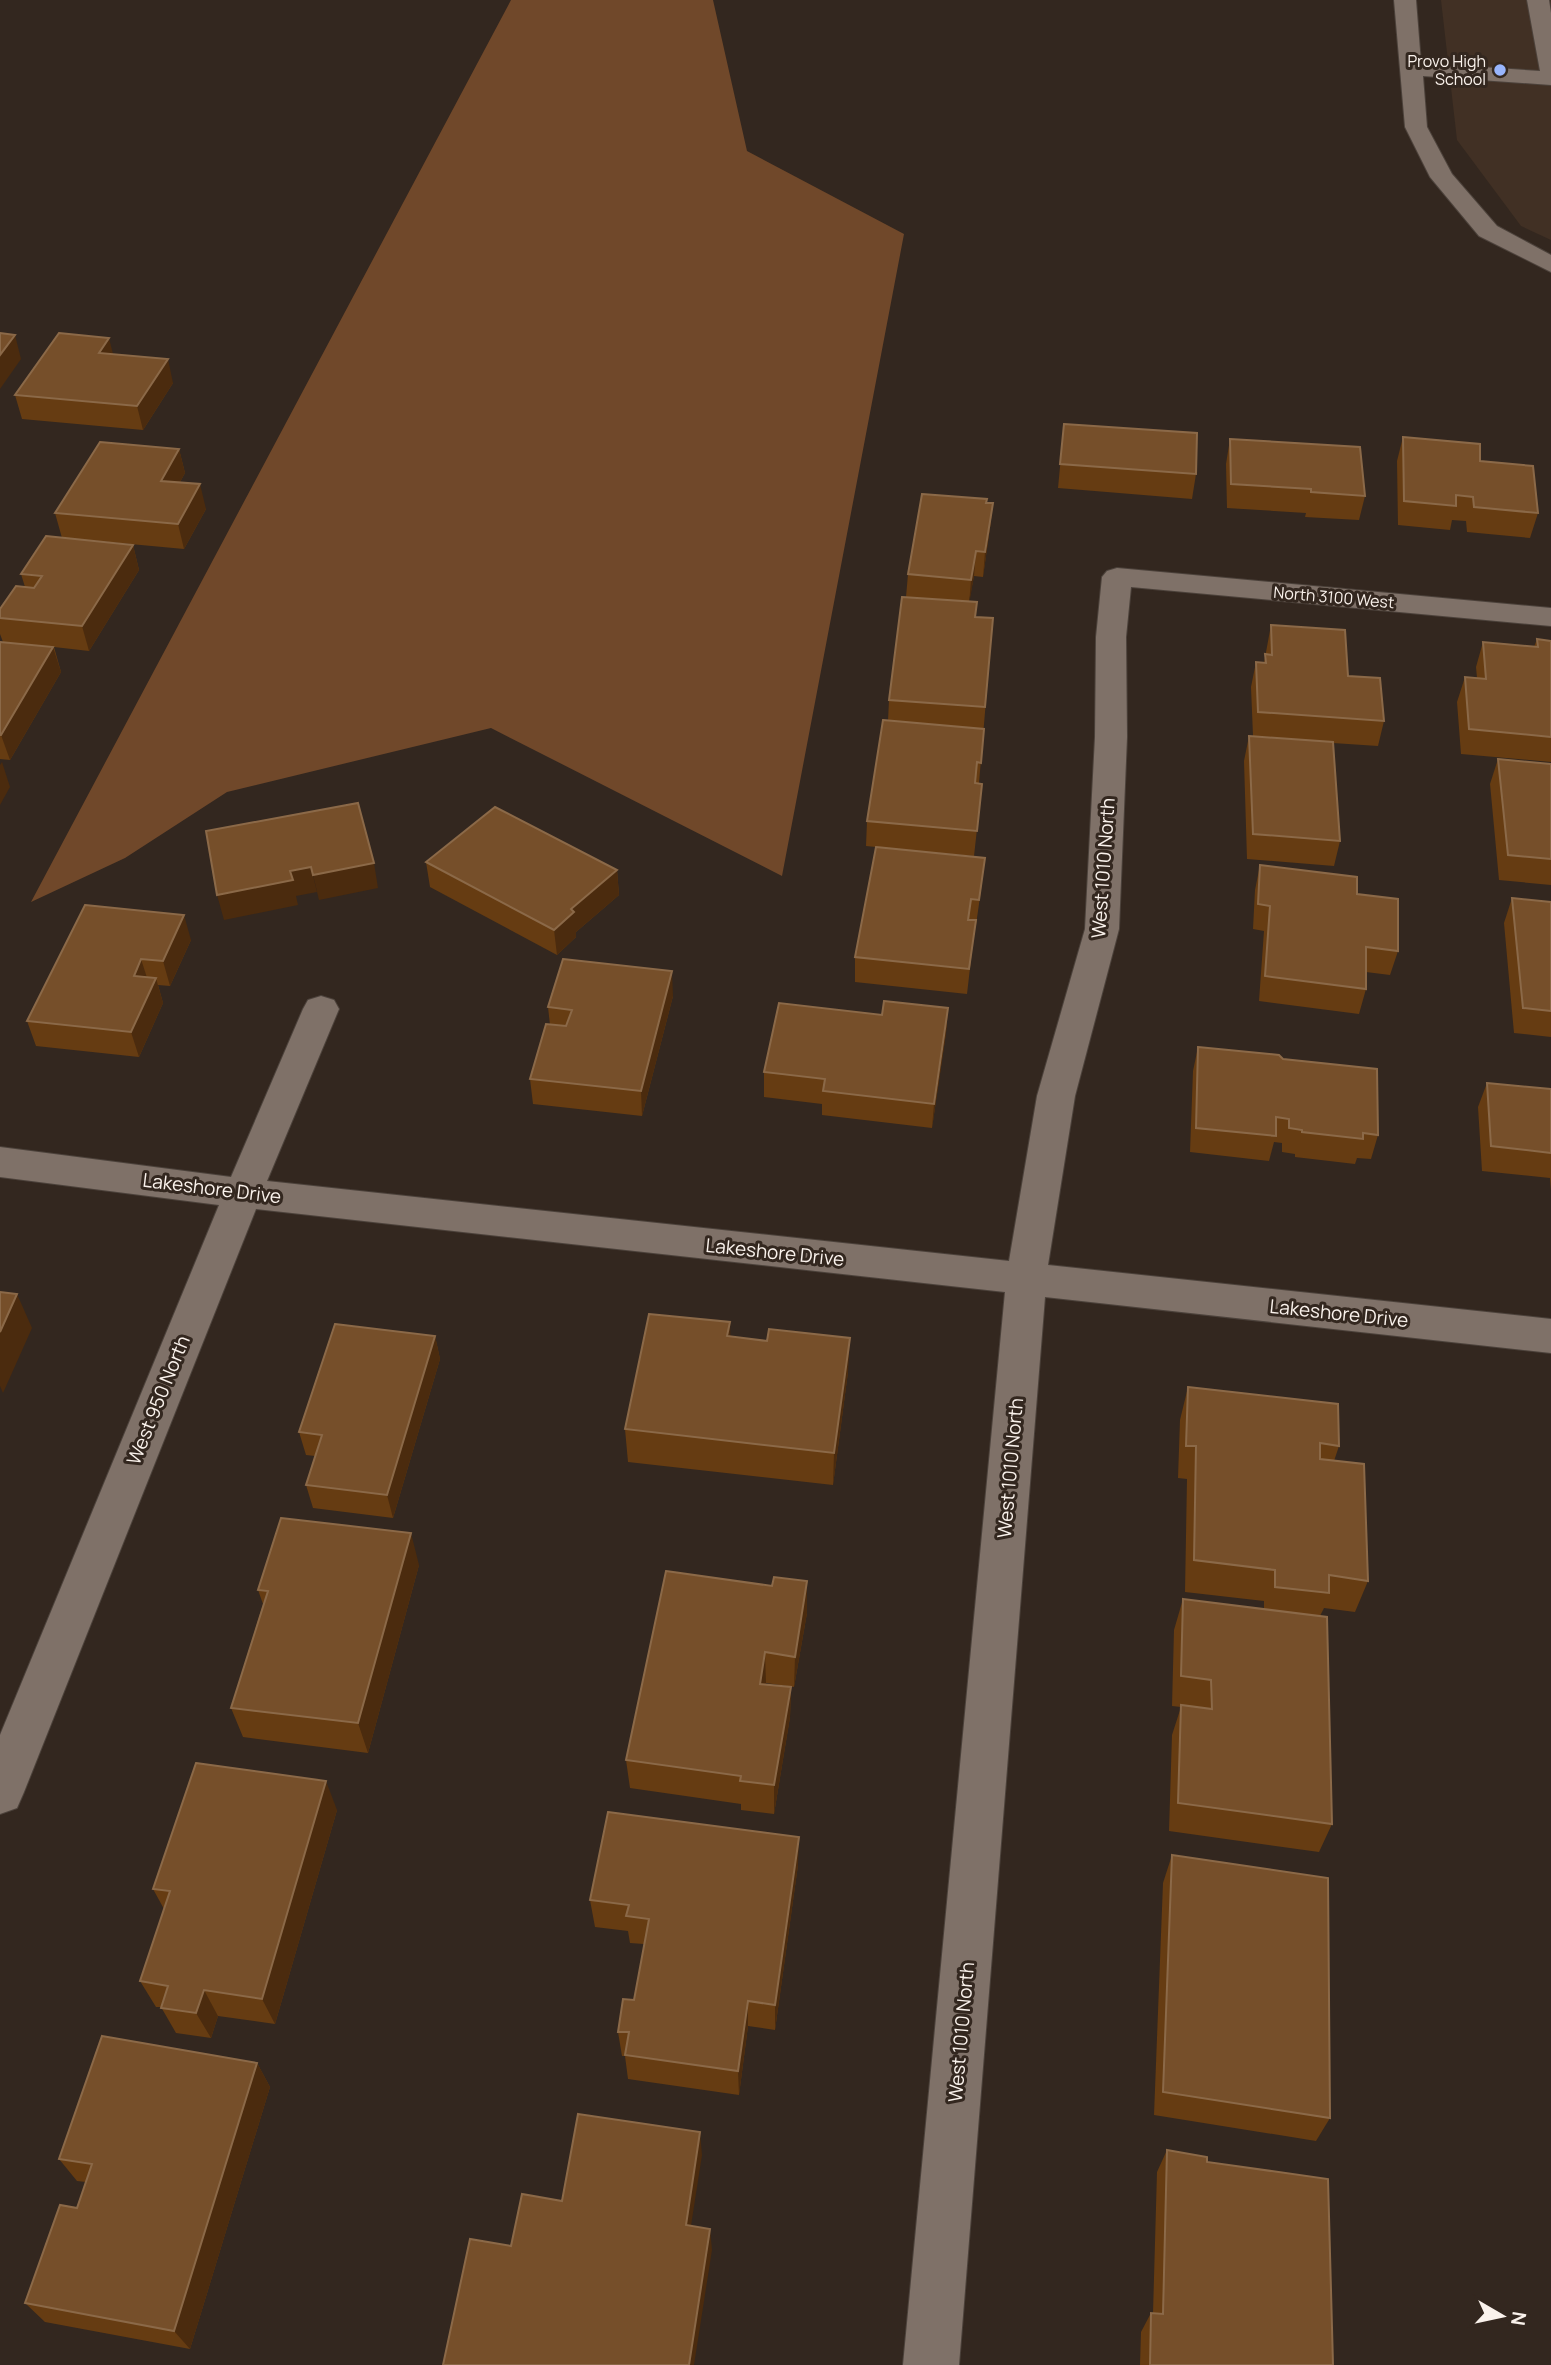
<svg xmlns="http://www.w3.org/2000/svg" width="1551" height="2365" font-family="Manrope,sans-serif">
<style>
.built{fill:#413024}
.green{fill:#70482a}
.lines{fill:none;stroke-linecap:round;stroke-linejoin:round}
.minor-casing{stroke:#4c423b;stroke-width:2}
.minor{fill:#7f7168;fill-rule:evenodd}
.wall{fill:#663c12}
.shaded-wall{fill:#4b2b0e}
.building{fill:#764f2a;stroke:#8b6948;stroke-width:2}
.poi-dot{fill:#98b5fd;stroke:#33271f;stroke-width:2.5}
.labels{text-anchor:middle;dominant-baseline:central;stroke-width:6;stroke-linejoin:round;paint-order:stroke}
.far-poi-label{font-size:16px;fill:#faf2ec;stroke:#33271f;text-anchor:end}
.far-street-label{font-size:16px;fill:#faf2ec;stroke:#33271f}
.street-label{font-size:19px;fill:#faf2ec;stroke:#33271f}
</style>
<rect width="100%" height="100%" fill="#33271f"/>
<!-- built -->
<polygon class="built" points="1441,0 1551,0 1551,240 1521,226 1457,140"/>
<!-- green -->
<polygon class="green" points="511,0 713,0 747,151 904,234 782,876 491,728 227,792 125,858 31,902"/>
<g class="lines">
<defs>
<g id="minor">
<polygon points="1394,0 1416,0 1421,63 1540,71 1527,0 1549,0 1551,13 1551,85 1423,76 1427,127 1452,174 1497,226 1551,255 1551,272 1479,236 1430,177 1405,127"/>
<polygon points="1117,568 1551,608 1551,626 1131,587 1126,637 1127,737 1119,929 1075,1096 1048,1265 1551,1319 1551,1353 1045,1297 959,2365 903,2365 1005,1292 256,1209 24,1792 17,1808 0,1814 0,1735 219,1205 0,1177 0,1147 231,1177 303,1009 308,1000 321,996 334,1000 339,1009 267,1181 1009,1261 1037,1096 1085,929 1095,737 1096,637 1102,577 1107,571"/>
</g>
</defs>
<!-- minor casing -->
<use href="#minor" class="minor-casing"/>
<!-- minor -->
<use href="#minor" class="minor"/>
</g>
<!-- wall -->
<g class="wall">
<polygon points="113,354 173,383 143,430 22,419 15,395"/>
<polygon points="1064,424 1196,474 1192,499 1058,488"/>
<polygon points="1403,437 1480,461 1538,513 1530,538 1467,532 1466,521 1452,520 1450,530 1398,525 1397,461"/>
<polygon points="1230,439 1365,496 1359,520 1305,517 1306,513 1227,508 1226,464"/>
<polygon points="179,449 185,473 180,482 206,509 184,549 87,540 133,545 139,570 89,651 54,647 61,672 10,760 0,759 0,642 3,642 0,634 0,609 25,587 21,574 62,538 55,513"/>
<polygon points="987,503 993,503 990,528 983,577 974,576 969,601 976,617 993,618 979,783 982,784 974,856 929,852 982,883 976,925 975,925 967,994 855,982 855,957 876,847 866,846 867,821 888,721 889,700 906,597 908,574"/>
<polygon points="1271,625 1348,676 1384,721 1378,746 1333,743 1340,841 1334,866 1247,859 1244,761 1249,736 1253,736 1251,687 1256,662 1264,663"/>
<polygon points="1537,639 1551,641 1551,762 1461,754 1457,702 1465,677 1477,678 1476,667 1483,642 1534,647"/>
<polygon points="1498,759 1551,764 1551,885 1499,880 1490,784"/>
<polygon points="426,862 617,870 619,895 576,932 576,937 557,955 430,887"/>
<polygon points="1260,865 1357,894 1398,951 1390,975 1366,972 1366,989 1359,1014 1259,1001 1264,931 1253,929 1255,890"/>
<polygon points="1512,898 1551,902 1551,1037 1514,1033 1504,923"/>
<polygon points="85,905 191,940 170,986 158,985 163,1003 139,1057 36,1046 27,1021"/>
<polygon points="673,996 642,1116 533,1104 530,1079 550,1025 548,1007"/>
<polygon points="948,1008 946,1033 932,1128 822,1115 822,1104 764,1097 764,1072 882,1015"/>
<polygon points="1198,1047 1378,1135 1371,1159 1357,1158 1355,1164 1295,1157 1295,1154 1282,1152 1282,1143 1274,1142 1269,1161 1190,1152 1193,1071"/>
<polygon points="1487,1083 1551,1089 1551,1191 1550,1178 1482,1171 1478,1107"/>
<polygon points="435,1336 440,1359 393,1518 313,1508 306,1485 315,1456 306,1455 299,1432"/>
<polygon points="730,1337 767,1341 848,1372 833,1485 628,1462 625,1429"/>
<polygon points="1188,1387 1339,1446 1334,1461 1368,1581 1355,1612 1324,1608 1320,1616 1332,1824 1319,1852 1169,1831 1172,1735 1181,1707 1172,1706 1174,1630 1183,1599 1264,1609 1264,1601 1185,1592 1187,1479 1178,1478 1180,1420"/>
<polygon points="419,1565 368,1753 243,1737 231,1708 263,1604 258,1590"/>
<polygon points="807,1613 794,1687 766,1683 765,1685 791,1687 790,1717 774,1814 741,1810 741,1804 630,1788 626,1760"/>
<polygon points="337,1810 275,2024 218,2016 211,2038 176,2033 161,2007 156,2007 140,1981 164,1909 153,1889"/>
<polygon points="1172,1855 1330,2118 1316,2141 1154,2115 1163,1883"/>
<polygon points="798,1865 775,2030 748,2026 739,2095 628,2079 625,2056 622,2056 618,2032 634,2000 644,1944 630,1943 628,1931 595,1927 590,1900"/>
<polygon points="257,2063 270,2087 190,2349 45,2322 25,2303 77,2208 86,2182 77,2181 59,2159"/>
<polygon points="1167,2150 1207,2162 1333,2365 1140,2365 1141,2332 1151,2313 1153,2313 1157,2172"/>
</g>
<!-- shaded-wall -->
<g class="shaded-wall">
<polygon points="15,335 21,359 0,389 0,355"/>
<polygon points="109,338 115,362 99,353"/>
<polygon points="168,359 173,383 143,430 137,406"/>
<polygon points="179,449 185,473 167,505 161,481"/>
<polygon points="200,484 206,509 184,549 178,524"/>
<polygon points="993,503 990,528 983,577 985,552"/>
<polygon points="133,545 139,570 89,651 82,626"/>
<polygon points="976,551 974,576 969,605 971,580"/>
<polygon points="53,647 61,672 10,760 1,735"/>
<polygon points="2,762 10,787 0,805 0,765"/>
<polygon points="374,863 378,888 319,900 313,875"/>
<polygon points="311,867 317,892 296,896 298,905 224,920 217,895 290,871"/>
<polygon points="617,870 619,895 576,932 576,937 557,955 554,930 571,909"/>
<polygon points="184,915 191,940 170,986 163,961"/>
<polygon points="141,959 149,984 134,976"/>
<polygon points="672,971 673,996 642,1116 641,1091"/>
<polygon points="156,978 163,1003 139,1057 131,1032"/>
<polygon points="948,1008 946,1033 932,1128 934,1104"/>
<polygon points="17,1294 32,1328 3,1393 0,1386 0,1332"/>
<polygon points="730,1322 731,1356 727,1336"/>
<polygon points="435,1336 440,1359 393,1518 387,1495"/>
<polygon points="850,1338 848,1372 833,1485 834,1453"/>
<polygon points="411,1533 419,1565 368,1753 358,1723"/>
<polygon points="807,1581 807,1613 794,1687 795,1657"/>
<polygon points="765,1652 766,1683 760,1714 760,1684"/>
<polygon points="791,1687 790,1717 774,1814 774,1785"/>
<polygon points="326,1781 337,1810 275,2024 262,1999"/>
<polygon points="799,1837 798,1865 775,2030 775,2005"/>
<polygon points="204,1990 218,2016 211,2038 196,2013"/>
<polygon points="748,2001 748,2026 739,2095 738,2071"/>
<polygon points="257,2063 270,2087 190,2349 174,2331"/>
<polygon points="700,2132 702,2155 688,2245 686,2225"/>
<polygon points="710,2229 712,2250 694,2365 689,2365"/>
</g>
<!-- building -->
<g class="building">
<polygon points="0,333 15,335 0,355"/>
<polygon points="59,333 109,338 99,353 168,359 137,406 15,395"/>
<polygon points="1064,424 1197,433 1196,474 1060,464"/>
<polygon points="1403,437 1480,444 1480,461 1533,466 1538,513 1474,507 1473,497 1456,495 1456,506 1404,501"/>
<polygon points="1230,439 1360,447 1365,496 1311,492 1311,489 1231,484"/>
<polygon points="100,442 179,449 161,481 200,484 178,524 55,513"/>
<polygon points="922,494 987,499 986,503 993,503 985,552 976,551 971,580 908,574"/>
<polygon points="46,536 133,545 82,626 0,618 0,609 16,586 34,588 42,576 21,574"/>
<polygon points="902,597 977,602 975,617 993,618 985,707 889,700"/>
<polygon points="1271,625 1345,630 1348,676 1380,678 1384,721 1258,712 1256,662 1266,663 1265,654 1272,655"/>
<polygon points="1537,639 1551,641 1551,737 1469,729 1465,677 1486,679 1483,642 1538,647"/>
<polygon points="0,642 53,647 1,735 0,735"/>
<polygon points="883,720 984,729 981,763 977,762 975,783 982,784 977,831 867,821"/>
<polygon points="1249,736 1333,742 1340,841 1253,834"/>
<polygon points="1498,759 1551,764 1551,859 1508,855"/>
<polygon points="358,803 374,863 313,875 311,867 290,871 293,880 217,895 206,831"/>
<polygon points="495,807 617,870 571,909 574,912 554,930 426,862"/>
<polygon points="876,847 985,858 979,900 971,899 968,920 976,920 969,969 855,957"/>
<polygon points="1260,865 1357,877 1357,894 1398,899 1398,951 1366,947 1366,989 1265,976 1270,906 1258,904"/>
<polygon points="1512,898 1551,902 1551,1011 1523,1008"/>
<polygon points="85,905 184,915 163,961 141,959 134,976 156,978 131,1032 27,1021"/>
<polygon points="563,959 672,971 641,1091 530,1079 546,1024 566,1026 572,1010 548,1007"/>
<polygon points="884,1001 948,1008 934,1104 823,1091 825,1079 764,1072 779,1003 882,1015"/>
<polygon points="1198,1047 1279,1055 1283,1059 1377,1069 1378,1135 1363,1133 1363,1139 1302,1132 1302,1130 1289,1128 1289,1119 1276,1117 1276,1136 1196,1128"/>
<polygon points="1487,1083 1551,1089 1551,1153 1491,1146"/>
<polygon points="0,1292 17,1294 0,1332"/>
<polygon points="649,1314 730,1322 727,1336 767,1341 769,1329 850,1338 834,1453 625,1429"/>
<polygon points="335,1324 435,1336 387,1495 306,1485 322,1435 299,1432"/>
<polygon points="1188,1387 1338,1404 1339,1446 1320,1443 1320,1459 1364,1464 1368,1581 1329,1575 1329,1593 1275,1587 1275,1570 1194,1560 1196,1446 1186,1446"/>
<polygon points="281,1518 411,1533 358,1723 231,1708 268,1591 258,1590"/>
<polygon points="666,1571 772,1586 774,1577 807,1581 795,1657 765,1652 760,1684 791,1687 774,1785 740,1781 741,1776 626,1760"/>
<polygon points="1183,1599 1327,1617 1332,1824 1178,1803 1181,1705 1212,1709 1211,1680 1181,1676"/>
<polygon points="196,1763 326,1781 262,1999 204,1990 196,2013 161,2008 168,1986 140,1981 170,1891 153,1889"/>
<polygon points="608,1812 799,1837 775,2005 748,2001 738,2071 625,2055 629,2032 618,2032 623,1999 634,2000 649,1919 626,1916 629,1905 590,1900"/>
<polygon points="1172,1855 1328,1878 1330,2118 1163,2092"/>
<polygon points="102,2036 257,2063 174,2331 25,2303 60,2205 77,2208 92,2164 59,2159"/>
<polygon points="578,2114 700,2132 686,2225 710,2229 689,2365 443,2365 470,2239 511,2246 522,2194 562,2201"/>
<polygon points="1167,2150 1207,2157 1207,2162 1328,2179 1333,2365 1150,2365 1151,2313 1163,2314"/>
</g>
<!-- markers -->
<circle class="poi-dot" cx="1500" cy="70" r="7"/>
<g class="labels">
<!-- far-poi labels -->
<g class="far-poi-label">
<text x="1486" y="61">Provo High<tspan x="1486" dy="18">School</tspan></text>
</g>
<!-- far-street labels -->
<g class="far-street-label">
<text transform="translate(1334 597) rotate(5)">North 3100 West</text>
</g>
<!-- street labels -->
<g class="street-label">
<text transform="translate(1103 868) rotate(-86)">West 1010 North</text>
<text transform="translate(212 1188) rotate(7)">Lakeshore Drive</text>
<text transform="translate(775 1252) rotate(6)">Lakeshore Drive</text>
<text transform="translate(1339 1313) rotate(6)">Lakeshore Drive</text>
<text transform="translate(158 1400) rotate(-68)">West 950 North</text>
<text transform="translate(1010 1468) rotate(-85)">West 1010 North</text>
<text transform="translate(961 2032) rotate(-85)">West 1010 North</text>
</g>
</g>
<!-- north arrow -->
<g transform="translate(1502 2316) rotate(99)" stroke="#33271f" stroke-width="5" paint-order="stroke">
<path d="M0-5L12 26L0 18L-12 26Z" fill="#faf2ec"/>
<text y="-10" font-size="19" font-weight="bold" text-anchor="middle" fill="#faf2ec">N</text>
</g>
</svg>
